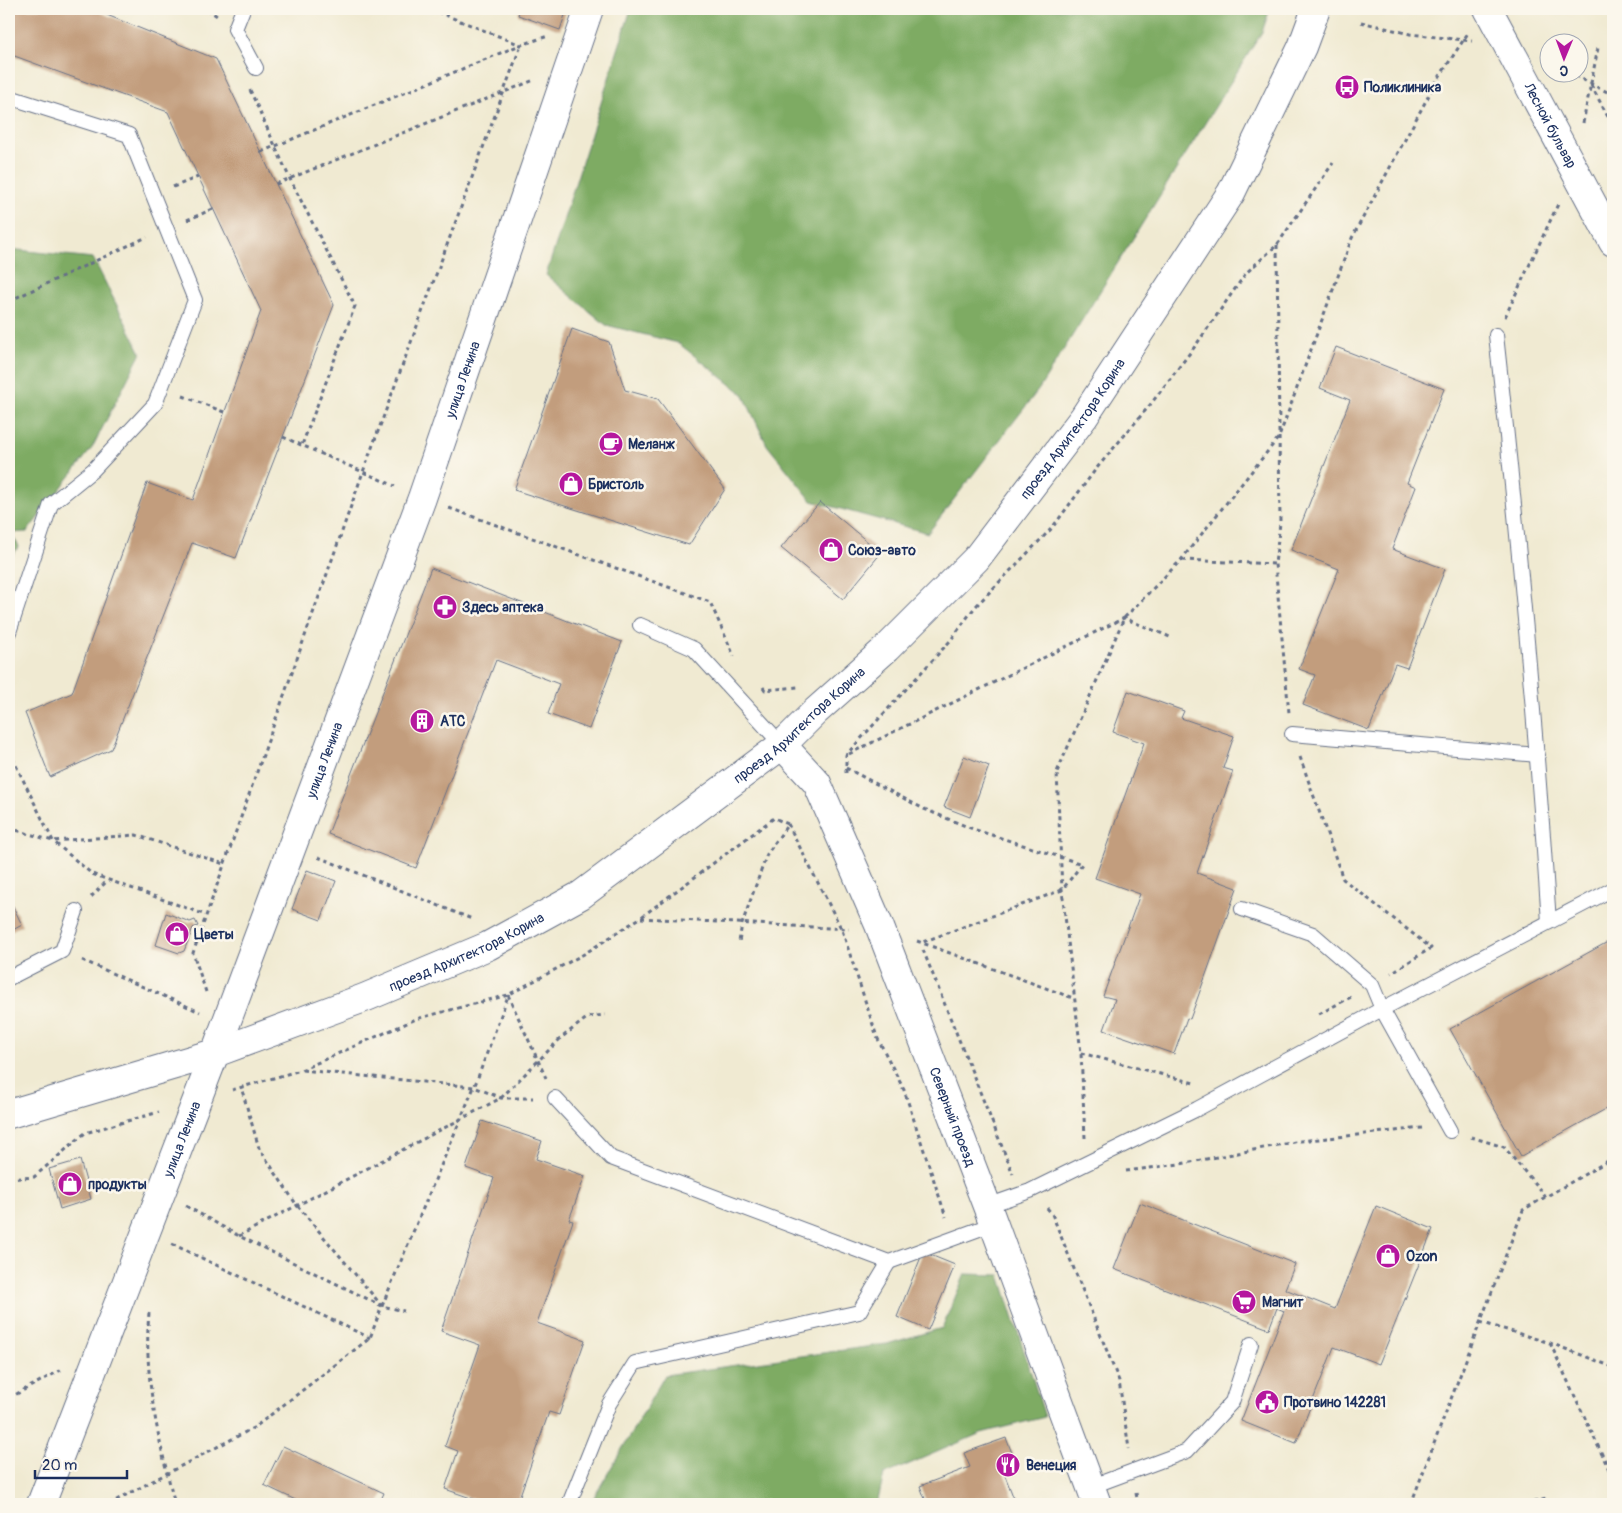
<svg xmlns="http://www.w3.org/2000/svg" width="1622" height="1513" font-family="Pangolin,sans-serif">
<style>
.forest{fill:#7eab64;stroke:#4c6d61}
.building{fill:#c29d7d}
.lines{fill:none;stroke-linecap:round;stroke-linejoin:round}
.lane-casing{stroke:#667087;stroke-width:16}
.street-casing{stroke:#667087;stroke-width:30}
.secondary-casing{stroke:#667087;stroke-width:30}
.path{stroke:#667087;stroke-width:3;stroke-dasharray:4 4;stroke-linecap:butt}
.lane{stroke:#fff;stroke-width:14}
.street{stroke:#fff;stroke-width:28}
.secondary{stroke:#fff;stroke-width:28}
.labels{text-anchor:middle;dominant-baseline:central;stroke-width:5;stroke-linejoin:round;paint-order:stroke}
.poi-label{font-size:14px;font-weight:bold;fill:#1b2f5e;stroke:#fbf7ec;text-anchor:start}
.street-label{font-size:14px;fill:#1b2f5e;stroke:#fbf7ec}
</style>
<rect width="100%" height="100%" fill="#fbf7ec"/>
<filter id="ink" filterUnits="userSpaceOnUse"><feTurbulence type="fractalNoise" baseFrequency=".02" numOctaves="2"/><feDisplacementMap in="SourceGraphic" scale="10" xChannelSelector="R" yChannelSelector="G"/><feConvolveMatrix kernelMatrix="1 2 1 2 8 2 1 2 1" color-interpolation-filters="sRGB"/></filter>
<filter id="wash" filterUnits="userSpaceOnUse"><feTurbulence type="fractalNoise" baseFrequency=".0096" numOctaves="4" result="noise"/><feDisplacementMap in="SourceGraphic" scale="20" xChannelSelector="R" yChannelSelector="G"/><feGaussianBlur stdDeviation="1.12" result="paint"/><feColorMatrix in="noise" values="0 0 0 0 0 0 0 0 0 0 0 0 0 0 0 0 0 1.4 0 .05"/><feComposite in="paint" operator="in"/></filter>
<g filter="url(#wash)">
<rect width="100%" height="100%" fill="#f0ead2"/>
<!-- forest -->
<g class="forest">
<polygon points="631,9 1270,9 1262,32 1039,389 928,533 812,501 767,445 743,394 678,343 606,325 546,275"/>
<polygon points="9,249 93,258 141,353 92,448 27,532 10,533 19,546 9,560"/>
<polygon points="965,1274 1000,1275 1045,1417 981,1433 884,1475 877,1504 590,1504 665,1375 887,1344 942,1328"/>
</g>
<g id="blocks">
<!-- building -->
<g class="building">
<polygon points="9,9 92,9 216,59 334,305 236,558 192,543 111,749 50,777 25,713 72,693 147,483 193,500 261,311 168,112 9,54"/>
<polygon points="520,9 567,9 560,30 518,15"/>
<polygon points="572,329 609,342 625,390 658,399 725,489 689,545 514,490"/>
<polygon points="1336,347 1444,389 1407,483 1416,487 1392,549 1445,569 1407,668 1395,664 1369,730 1303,705 1315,675 1299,669 1339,569 1291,550 1350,400 1320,388"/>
<polygon points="820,502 881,553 843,599 781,548"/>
<polygon points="431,568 622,642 589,729 548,714 559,684 496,660 416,868 328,834"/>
<polygon points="1128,691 1184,711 1181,718 1234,736 1223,768 1233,771 1197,873 1237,888 1190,1019 1187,1018 1174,1054 1104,1030 1115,999 1103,996 1140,894 1095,878 1144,743 1113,732"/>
<polygon points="964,756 989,766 970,817 944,807"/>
<polygon points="307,870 336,881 321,920 292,909"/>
<polygon points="9,898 22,925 9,932"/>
<polygon points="166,913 190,922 195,920 198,926 193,928 184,951 179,953 156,945"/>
<polygon points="1613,939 1613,1105 1521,1156 1450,1029"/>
<polygon points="482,1121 542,1141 536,1159 585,1176 569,1220 573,1221 537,1323 585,1340 559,1415 549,1412 517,1504 488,1504 445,1489 458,1451 445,1446 480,1345 441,1331 494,1178 466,1168"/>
<polygon points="80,1160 91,1199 60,1209 49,1169"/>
<polygon points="1140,1203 1295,1264 1285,1289 1335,1309 1376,1206 1433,1229 1379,1364 1334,1347 1296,1443 1241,1421 1284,1311 1277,1308 1269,1329 1114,1269"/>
<polygon points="923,1252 955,1265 928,1330 897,1317"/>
<polygon points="1006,1438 1018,1468 1004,1473 1016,1504 927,1504 920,1486 970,1467 964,1453"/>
<polygon points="283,1446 384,1493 379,1504 304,1504 264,1485"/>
</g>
</g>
</g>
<g filter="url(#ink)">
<use href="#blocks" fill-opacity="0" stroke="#667087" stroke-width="1"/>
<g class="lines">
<defs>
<g id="lane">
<polyline points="243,9 235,29 256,68"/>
<polyline points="9,97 129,135 195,300 155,404 93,470 51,504 9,632"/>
<path d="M1496 335C1518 531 1536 726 1549 922"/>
<polyline points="640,625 694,649 782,745"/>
<polyline points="1292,734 1538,755"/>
<polyline points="9,978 62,951 76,911"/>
<polyline points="555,1098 611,1158 889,1262 993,1224"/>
<polyline points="1450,1131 1382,1009 1613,889"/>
<polyline points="987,1206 1030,1191 1197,1109 1382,1009 1372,985 1313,934 1242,909"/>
<polyline points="1090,1487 1187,1451 1232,1402 1251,1344"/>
<polyline points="569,1504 609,1404 635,1363 859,1312 889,1262"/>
</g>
<g id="street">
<path id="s1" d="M1488 9 1613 242"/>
<path id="s2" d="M782 745 817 783 879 925 987 1206 1097 1504"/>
<path id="s3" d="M41 1504 215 1053 422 498 589 9"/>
</g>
<g id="secondary">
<path id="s4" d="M9 1114 215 1053 364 998 488 946 581 895 782 745 816 711 887 648 976 559 1084 417 1231 193 1302 47 1316 9"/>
</g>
</defs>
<!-- lane casing -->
<use href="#lane" class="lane-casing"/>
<!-- street casing -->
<use href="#street" class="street-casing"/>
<!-- secondary casing -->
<use href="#secondary" class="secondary-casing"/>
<!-- path -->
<g class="path">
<polyline points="207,9 217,16"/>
<polyline points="430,9 521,45 548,36"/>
<polyline points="1361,22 1410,34 1472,41"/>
<polyline points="1568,72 1613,95"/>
<polyline points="1591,85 1613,126"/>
<polyline points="250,90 290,179 355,306 302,445"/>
<polyline points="1583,123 1598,48"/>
<polyline points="261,152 520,45"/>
<polyline points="276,184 534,80"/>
<polyline points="173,187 198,177"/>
<polyline points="187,220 213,209"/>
<polyline points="1277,245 1280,523 1275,564 1289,713"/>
<polyline points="9,301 147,237"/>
<polyline points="1505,317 1559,202"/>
<polyline points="183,396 224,412"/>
<polyline points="283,437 395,486"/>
<polyline points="449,508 710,602 734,656"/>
<polyline points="1182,560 1275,564"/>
<polyline points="763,687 765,690 798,687"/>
<polyline points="9,751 53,841 92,874 206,915"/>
<polyline points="849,754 1124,618 1170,637"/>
<polyline points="1300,757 1343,879 1431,948 1391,973"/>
<polyline points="846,768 924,809 973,829 1082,864 1062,890 920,943"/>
<polyline points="846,773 846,755 950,641 975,607 1052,528 1096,469 1150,405 1196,345 1246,273 1277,245 1333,163"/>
<polyline points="788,824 842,930 877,1037 904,1090 946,1217"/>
<polyline points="9,828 53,841 136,835 224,864"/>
<polyline points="318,857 472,919"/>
<polyline points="91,897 108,880"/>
<polyline points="641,918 849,929"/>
<polyline points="917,941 1073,998"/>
<polyline points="923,950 1013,1174"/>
<polyline points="82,960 200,1012"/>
<polyline points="206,992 193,953 363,472 521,45"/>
<polyline points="508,995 546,1078"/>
<polyline points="1319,1014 1351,997"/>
<polyline points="1081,1053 1194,1083"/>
<polyline points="302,1070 474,1087 501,1098 533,1098"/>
<polyline points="232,1090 301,1070 416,1019 508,995 584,954 640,918 774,818 788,824 767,854 742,924 739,942"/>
<polyline points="1471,1137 1504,1147 1546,1197"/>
<polyline points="1085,1138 1081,1053 1062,890 1057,772 1124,618 1181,560 1279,437 1352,238 1436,82 1468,33"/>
<polyline points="1126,1171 1180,1164 1300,1141 1422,1128"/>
<polyline points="9,1179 34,1177 85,1133 159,1112"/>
<polyline points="186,1206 239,1236 382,1306 404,1311"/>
<polyline points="1047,1208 1052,1214 1119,1381 1129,1449"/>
<polyline points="239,1236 501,1098 561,1038 588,1017 605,1015"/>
<polyline points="172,1244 370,1338"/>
<polyline points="382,1306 477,1080 508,996"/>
<path d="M149 1313C143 1377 159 1442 175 1504"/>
<polyline points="1480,1322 1550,1343 1613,1367"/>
<polyline points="1550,1343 1613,1478"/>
<polyline points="9,1398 61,1370"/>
<polyline points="1136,1493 1138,1504"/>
<polyline points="109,1504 255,1427 370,1338 382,1306 296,1204 259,1148 241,1087"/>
<polyline points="1411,1504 1523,1210 1613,1158"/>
<polyline points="1526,1504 1546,1499 1558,1504"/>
</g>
<!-- lane -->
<use href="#lane" class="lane"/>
<!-- street -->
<use href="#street" class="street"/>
<!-- secondary -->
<use href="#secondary" class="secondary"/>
</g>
</g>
<!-- icons -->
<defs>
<symbol id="bus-disc" viewBox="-11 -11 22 22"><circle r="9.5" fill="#b5179e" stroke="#fbf7ec"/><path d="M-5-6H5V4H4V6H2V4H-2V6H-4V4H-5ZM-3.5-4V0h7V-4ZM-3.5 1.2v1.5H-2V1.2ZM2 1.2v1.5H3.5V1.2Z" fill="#fff"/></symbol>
<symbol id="cafe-disc" viewBox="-11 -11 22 22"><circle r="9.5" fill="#b5179e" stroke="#fbf7ec"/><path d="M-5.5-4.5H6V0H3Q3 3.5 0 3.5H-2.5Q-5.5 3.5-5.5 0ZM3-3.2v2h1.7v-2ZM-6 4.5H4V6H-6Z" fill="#fff"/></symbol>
<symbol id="shop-disc" viewBox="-11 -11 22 22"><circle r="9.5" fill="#b5179e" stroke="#fbf7ec"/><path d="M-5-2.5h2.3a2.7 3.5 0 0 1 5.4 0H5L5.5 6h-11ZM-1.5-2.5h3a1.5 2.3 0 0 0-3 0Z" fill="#fff"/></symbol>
<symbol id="pharmacy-disc" viewBox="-11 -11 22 22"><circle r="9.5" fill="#b5179e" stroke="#fbf7ec"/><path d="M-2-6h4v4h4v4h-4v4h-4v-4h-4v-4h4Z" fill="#fff"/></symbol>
<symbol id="building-disc" viewBox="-11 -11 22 22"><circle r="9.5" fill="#b5179e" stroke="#fbf7ec"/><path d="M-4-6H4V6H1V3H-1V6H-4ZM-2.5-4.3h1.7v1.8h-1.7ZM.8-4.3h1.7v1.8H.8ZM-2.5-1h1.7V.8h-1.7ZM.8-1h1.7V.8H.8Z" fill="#fff"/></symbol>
<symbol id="supermarket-disc" viewBox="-11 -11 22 22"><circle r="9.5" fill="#b5179e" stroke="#fbf7ec"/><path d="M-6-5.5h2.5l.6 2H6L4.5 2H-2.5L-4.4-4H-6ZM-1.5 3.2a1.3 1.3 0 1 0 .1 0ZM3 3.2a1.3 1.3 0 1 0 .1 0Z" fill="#fff"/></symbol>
<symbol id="civic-disc" viewBox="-11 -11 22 22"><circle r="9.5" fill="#b5179e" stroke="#fbf7ec"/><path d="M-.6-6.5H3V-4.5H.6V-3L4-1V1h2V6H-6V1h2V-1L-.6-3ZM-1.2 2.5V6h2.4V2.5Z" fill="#fff"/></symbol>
<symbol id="restaurant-disc" viewBox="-11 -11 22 22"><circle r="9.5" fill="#b5179e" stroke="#fbf7ec"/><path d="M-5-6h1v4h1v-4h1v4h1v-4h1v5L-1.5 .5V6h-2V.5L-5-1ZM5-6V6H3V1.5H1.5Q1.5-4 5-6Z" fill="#fff"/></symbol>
</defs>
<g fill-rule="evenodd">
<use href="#bus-disc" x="1333" y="73" width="28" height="28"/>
<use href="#cafe-disc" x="597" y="430" width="28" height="28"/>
<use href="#shop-disc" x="557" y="470" width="28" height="28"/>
<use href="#shop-disc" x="817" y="536" width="28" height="28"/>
<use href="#pharmacy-disc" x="431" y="593" width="28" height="28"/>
<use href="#building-disc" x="408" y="707" width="28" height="28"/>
<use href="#shop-disc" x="163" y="920" width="28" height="28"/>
<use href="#shop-disc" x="56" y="1170" width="28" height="28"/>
<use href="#shop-disc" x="1374" y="1242" width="28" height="28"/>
<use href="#supermarket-disc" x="1230" y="1288" width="28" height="28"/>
<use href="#civic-disc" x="1253" y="1388" width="28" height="28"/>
<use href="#restaurant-disc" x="994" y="1451" width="28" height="28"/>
</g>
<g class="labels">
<!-- poi labels -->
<g class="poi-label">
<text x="1364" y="87">Поликлиника</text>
<text x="628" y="444">Меланж</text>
<text x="588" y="484">Бристоль</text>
<text x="848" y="550">Союз-авто</text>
<text x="462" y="607">Здесь аптека</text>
<text x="440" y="721">АТС</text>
<text x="194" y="934">Цветы</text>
<text x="88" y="1184">продукты</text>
<text x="1406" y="1256">Ozon</text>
<text x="1262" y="1302">Магнит</text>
<text x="1284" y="1402">Протвино 142281</text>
<text x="1026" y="1465">Венеция</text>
</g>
<!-- street labels -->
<g class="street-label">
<text stroke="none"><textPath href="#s1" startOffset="132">Лесной бульвар</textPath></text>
<text stroke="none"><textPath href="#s3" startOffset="1201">улица Ленина</textPath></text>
<text stroke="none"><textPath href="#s4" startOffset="1296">проезд Архитектора Корина</textPath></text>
<text stroke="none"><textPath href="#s4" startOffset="891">проезд Архитектора Корина</textPath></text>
<text stroke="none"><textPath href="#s3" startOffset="796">улица Ленина</textPath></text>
<text stroke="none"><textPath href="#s4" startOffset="486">проезд Архитектора Корина</textPath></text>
<text stroke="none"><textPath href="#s2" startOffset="412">Северный проезд</textPath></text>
<text stroke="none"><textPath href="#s3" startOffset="391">улица Ленина</textPath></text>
</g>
</g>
<!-- margin -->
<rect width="1622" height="1513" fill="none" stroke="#fbf7ec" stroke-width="30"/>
<!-- north arrow -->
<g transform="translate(1564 58) rotate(181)"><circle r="24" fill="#fbf7ec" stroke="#a1a7b3"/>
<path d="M0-4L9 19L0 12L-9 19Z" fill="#b5179e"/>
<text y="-8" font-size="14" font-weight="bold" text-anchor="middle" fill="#1b2f5e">С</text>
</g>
<!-- scale -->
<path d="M35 1470v8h92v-8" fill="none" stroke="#1b2f5e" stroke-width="2.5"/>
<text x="42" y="1470" font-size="15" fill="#1b2f5e" stroke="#fbf7ec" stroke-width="4" paint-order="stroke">20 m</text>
</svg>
